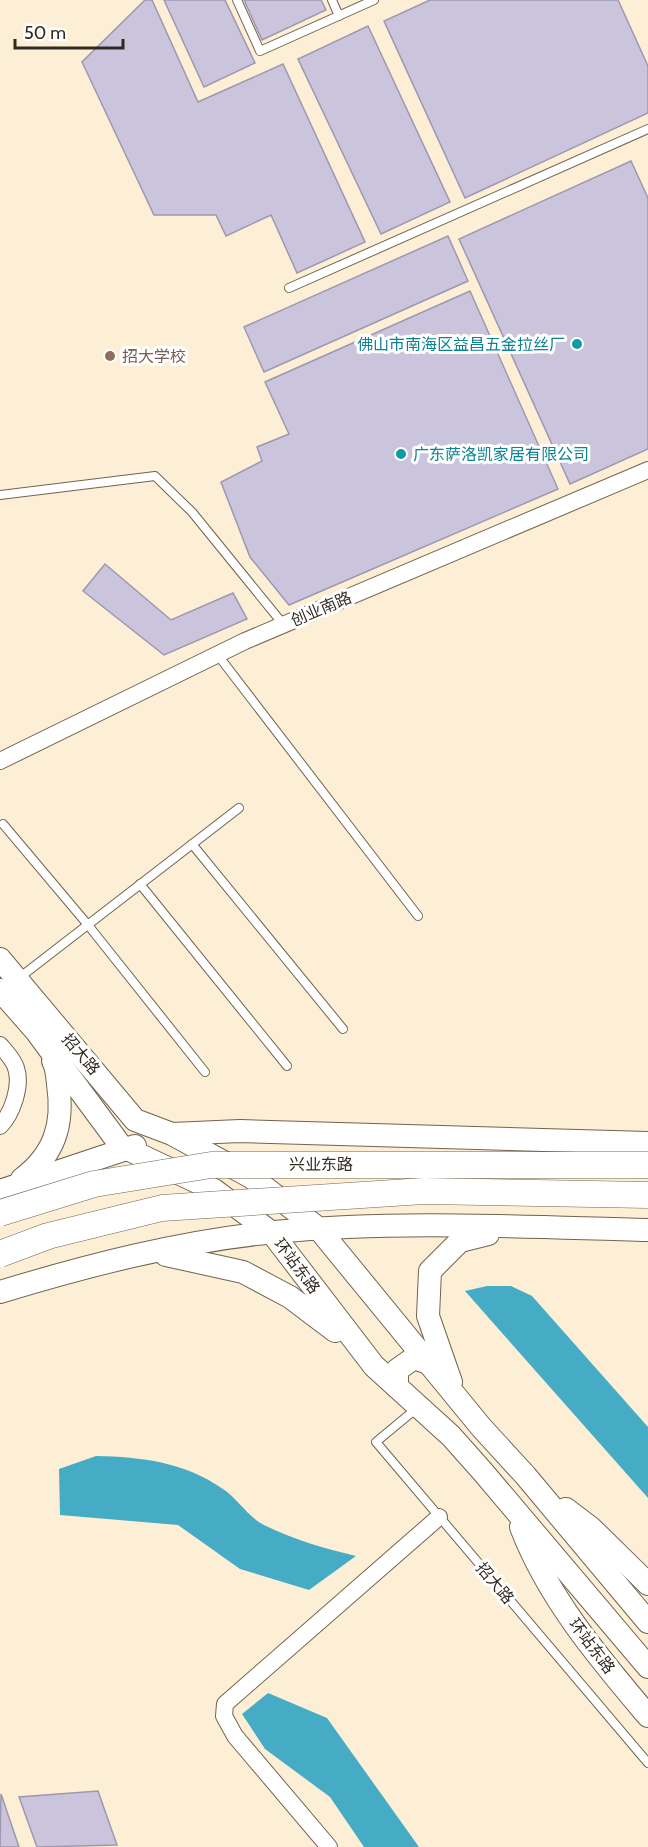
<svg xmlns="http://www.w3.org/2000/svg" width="648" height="1847" font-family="Cabin,'Noto Sans SC',sans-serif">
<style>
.water{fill:#46acc6}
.building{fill:#cac4dd;stroke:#9d97af;stroke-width:1.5}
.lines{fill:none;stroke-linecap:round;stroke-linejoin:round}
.lane-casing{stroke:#70644f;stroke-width:10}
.street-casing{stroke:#70644f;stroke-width:18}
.secondary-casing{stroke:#70644f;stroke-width:24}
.lane{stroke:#fff;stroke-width:8}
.street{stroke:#fff;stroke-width:16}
.secondary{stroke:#fff;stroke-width:22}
.primary-bridge-casing{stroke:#70644f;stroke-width:27;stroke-linecap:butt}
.primary-bridge{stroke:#fff;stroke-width:26}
.culture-dot{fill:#0f9aa8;stroke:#fff;stroke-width:2}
.education-dot{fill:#8d6e63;stroke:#fff;stroke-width:2}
.labels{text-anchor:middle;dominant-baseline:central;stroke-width:6;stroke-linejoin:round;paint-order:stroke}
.culture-label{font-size:16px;fill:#0d838f;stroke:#fff;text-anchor:end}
.education-label{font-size:16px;fill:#785e54;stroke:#fff;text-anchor:start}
.street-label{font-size:16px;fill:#302b22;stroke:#fff}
</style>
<rect width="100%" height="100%" fill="#fdefd6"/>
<!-- water -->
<g class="water">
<polygon points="487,1286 511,1286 532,1296 648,1427 648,1498 465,1291"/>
<path d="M96 1456C142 1457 184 1462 223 1489 238 1499 248 1517 264 1525 294 1540 324 1548 356 1556L309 1590 240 1569 178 1525 60 1515 59 1469Z"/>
<polygon points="268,1693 327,1718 419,1847 364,1847 330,1797 265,1749 242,1714"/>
</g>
<!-- building -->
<g class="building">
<polygon points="145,0 152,0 198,102 283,64 365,242 297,273 271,215 226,236 216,215 154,215 82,62"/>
<polygon points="164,0 225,0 255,63 204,87"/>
<polygon points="244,0 321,0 326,10 262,40"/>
<polygon points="430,0 618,0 648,66 648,113 465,198 384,21"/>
<polygon points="368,26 450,202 381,234 298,59"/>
<polygon points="631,161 648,198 648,449 570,484 459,239"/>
<polygon points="448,236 468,281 264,372 244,327"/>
<polygon points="470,291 558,489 289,605 250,557 221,482 262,461 257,447 289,434 265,382"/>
<polygon points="105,564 171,620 233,593 247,619 164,655 83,591"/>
<polygon points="98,1791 117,1845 37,1847 19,1797"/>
<polygon points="1,1794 19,1847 0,1847"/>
</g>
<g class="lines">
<defs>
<g id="lane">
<polyline points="237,0 260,51 374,0"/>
<polyline points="332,0 339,16"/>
<polyline points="289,288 648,129"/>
<polyline points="0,495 155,476 192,512 283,624"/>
<polyline points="217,654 418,916"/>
<polyline points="3,824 88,925 205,1072"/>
<polyline points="192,844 343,1029"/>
<polyline points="140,884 287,1066"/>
<polyline points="19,978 239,808"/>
<polyline points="417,1408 376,1442 648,1763"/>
</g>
<g id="street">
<polyline points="0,761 245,641 648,470"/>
<path d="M0 1045C5 1051 14 1060 16 1068 22 1086 12 1114 0 1126"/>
<polyline points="329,1847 235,1736 224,1716 225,1704 439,1517"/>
</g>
<g id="secondary">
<polyline points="0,959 135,1120 172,1134 251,1177 318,1228 481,1427 525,1475 648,1622"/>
<polyline points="0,990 36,1031 121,1146 214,1190 272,1233 374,1366 451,1436 483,1472 648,1667"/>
<polyline points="172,1134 240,1131 648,1143"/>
<path d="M22 1179C55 1154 64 1124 58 1084 57 1076 57 1068 53 1061"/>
<polyline points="0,1191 135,1146"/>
<polyline points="166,1255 243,1272 290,1297 335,1331"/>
<path d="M0 1292C89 1265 182 1241 275 1232 398 1220 525 1227 648 1230"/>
<polyline points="451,1382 428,1316 430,1271 460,1241 488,1234"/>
<polyline points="397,1387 397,1370 414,1358 428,1363"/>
<polyline points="566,1509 591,1528 648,1584"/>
<path d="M521 1527C548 1598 599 1658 648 1716"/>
</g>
</defs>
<!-- lane casing -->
<use href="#lane" class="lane-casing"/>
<!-- street casing -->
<use href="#street" class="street-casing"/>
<!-- secondary casing -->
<use href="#secondary" class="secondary-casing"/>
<!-- lane -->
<use href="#lane" class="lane"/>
<!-- street -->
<use href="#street" class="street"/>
<!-- secondary -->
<use href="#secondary" class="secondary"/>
<defs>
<g id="primary-bridge">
<polyline points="0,1213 94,1184 211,1165 648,1165"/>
<polyline points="0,1254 48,1236 162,1208 424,1191 648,1195"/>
</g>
</defs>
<!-- primary-bridge casing -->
<use href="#primary-bridge" class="primary-bridge-casing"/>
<!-- primary-bridge -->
<use href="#primary-bridge" class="primary-bridge"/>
</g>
<!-- markers -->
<g class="culture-dot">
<circle cx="577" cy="344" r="6"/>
<circle cx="401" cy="454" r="6"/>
</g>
<circle class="education-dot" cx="110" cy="356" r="6"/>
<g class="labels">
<!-- culture labels -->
<g class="culture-label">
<text x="565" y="344">佛山市南海区益昌五金拉丝厂</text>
<text x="413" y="454" text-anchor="start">广东萨洛凯家居有限公司</text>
</g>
<!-- education labels -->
<g class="education-label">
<text x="122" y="356">招大学校</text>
</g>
<!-- street labels -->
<g class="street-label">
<text transform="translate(321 609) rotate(-23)">创业南路</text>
<text transform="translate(81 1054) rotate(50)">招大路</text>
<text x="321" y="1164">兴业东路</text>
<text transform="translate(297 1266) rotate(53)">环站东路</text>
<text transform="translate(495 1583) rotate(50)">招大路</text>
<text transform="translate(592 1646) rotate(53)">环站东路</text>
</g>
</g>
<!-- scale -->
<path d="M15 39v9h108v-9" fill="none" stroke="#302b22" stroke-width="3"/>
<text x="24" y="39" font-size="18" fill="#302b22" stroke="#ffffff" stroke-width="4.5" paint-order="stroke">50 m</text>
</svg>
